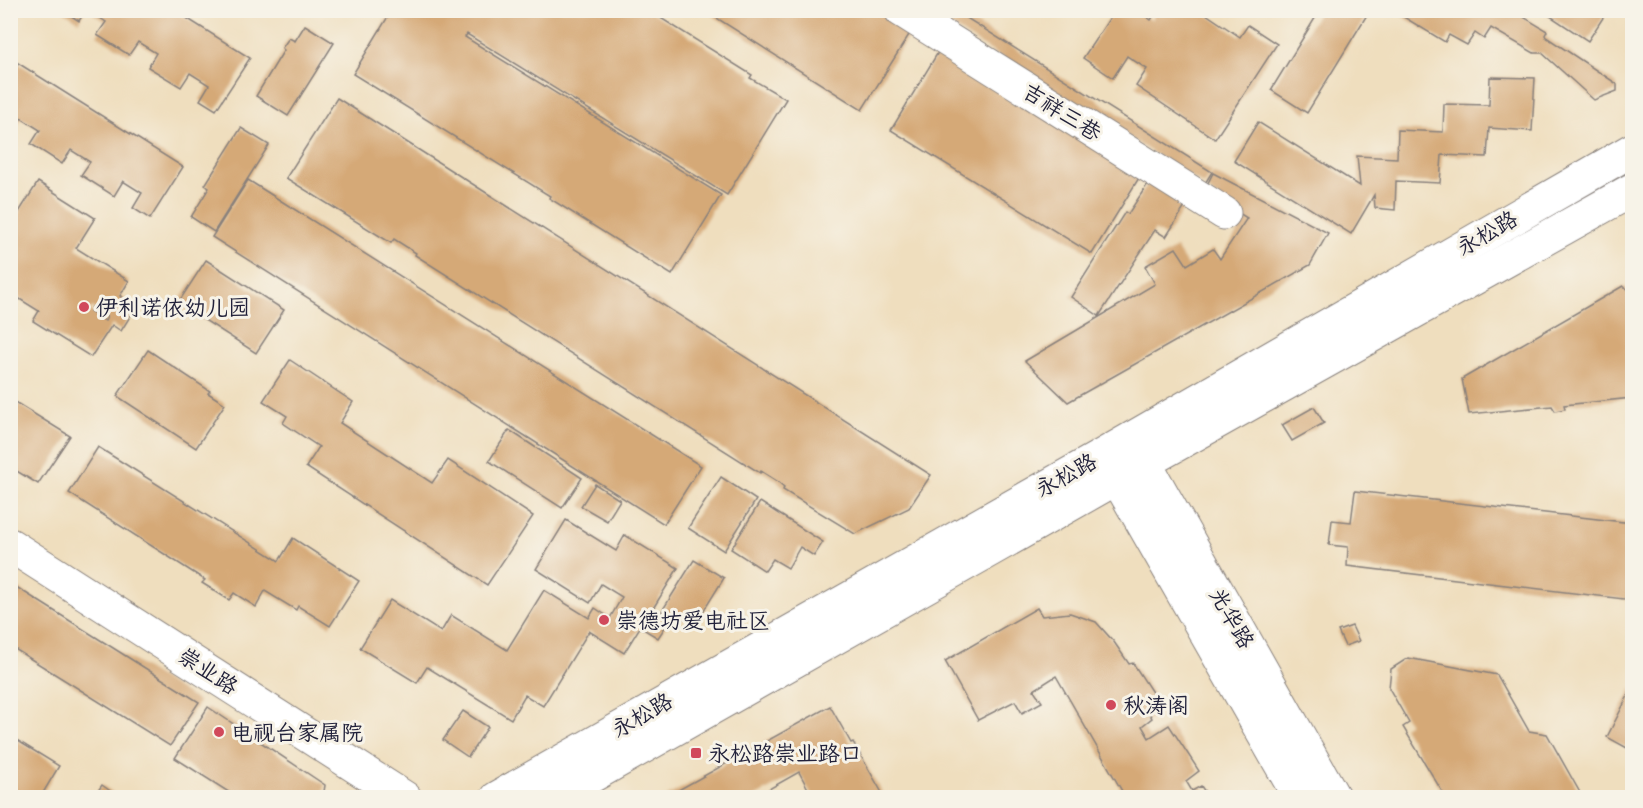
<svg xmlns="http://www.w3.org/2000/svg" width="1643" height="808" font-family="'Shantell Sans','LXGW WenKai TC',sans-serif">
<style>
.building{fill:#d5a977;fill-rule:evenodd}
.lines{fill:none;stroke-linecap:round;stroke-linejoin:round}
.minor-casing{stroke:#88807c;stroke-width:35}
.tertiary-casing{stroke:#88807c;stroke-width:35}
.minor{stroke:#fff;stroke-width:33}
.tertiary{stroke:#fff;stroke-width:33}
.poi-dot{fill:#d1495b;stroke:#f7f3e8;stroke-width:2}
.labels{text-anchor:middle;dominant-baseline:central;stroke-width:6;stroke-linejoin:round;paint-order:stroke}
.street-label{font-size:22px;fill:#22223b;stroke:#f7f3e8}
.poi-label{font-size:22px;fill:#22223b;stroke:#f7f3e8;text-anchor:start}
</style>
<rect width="100%" height="100%" fill="#f7f3e8"/>
<filter id="ink" filterUnits="userSpaceOnUse"><feTurbulence type="fractalNoise" baseFrequency=".0167" numOctaves="2"/><feDisplacementMap in="SourceGraphic" scale="12" xChannelSelector="R" yChannelSelector="G"/><feConvolveMatrix kernelMatrix="1 2 1 2 8 2 1 2 1" color-interpolation-filters="sRGB"/></filter>
<filter id="wash" filterUnits="userSpaceOnUse"><feTurbulence type="fractalNoise" baseFrequency=".008" numOctaves="4" result="noise"/><feDisplacementMap in="SourceGraphic" scale="24" xChannelSelector="R" yChannelSelector="G"/><feGaussianBlur stdDeviation="1.35" result="paint"/><feColorMatrix in="noise" values="0 0 0 0 0 0 0 0 0 0 0 0 0 0 0 0 0 1.4 0 .05"/><feComposite in="paint" operator="in"/></filter>
<g filter="url(#wash)">
<rect width="100%" height="100%" fill="#efdebe"/>
<g id="blocks">
<!-- building -->
<g class="building">
<polygon points="62,10 86,10 79,21"/>
<polygon points="88,10 174,10 250,58 216,110 200,100 209,85 190,73 181,87 148,67 156,53 138,42 129,55 97,35 106,22"/>
<polygon points="392,10 648,10 752,75 750,78 786,99 727,195 467,34 465,37 721,195 672,275 549,198 550,196 353,74"/>
<polygon points="704,10 882,10 912,30 862,110"/>
<polygon points="926,10 954,10 1212,172 1204,185"/>
<polygon points="1115,10 1137,10 1151,20 1157,10 1200,10 1240,37 1248,25 1277,44 1215,139 1136,86 1147,69 1127,56 1113,78 1083,58"/>
<polygon points="1320,10 1370,10 1307,113 1271,90"/>
<polygon points="1392,10 1512,10 1547,31 1545,35 1546,37 1617,84 1617,91 1594,100 1542,53 1534,53 1491,28 1484,39 1475,33 1467,45 1449,35 1445,42"/>
<polygon points="1541,10 1608,10 1588,41"/>
<polygon points="305,25 334,43 288,116 256,96 284,50 282,48 289,38 295,41"/>
<polygon points="940,49 1142,173 1092,254 891,130"/>
<polygon points="10,58 183,167 150,219 133,208 142,193 123,181 114,196 81,175 90,162 71,150 62,164 31,144 40,130 21,118 13,131 10,129"/>
<polygon points="1490,77 1535,78 1532,131 1489,128 1487,157 1442,155 1440,183 1396,181 1395,210 1375,208 1374,195 1351,234 1234,161 1258,122 1360,186 1357,156 1397,158 1398,130 1443,132 1444,104 1489,105"/>
<polygon points="337,98 931,475 909,508 855,534 783,490 784,487 777,481 761,471 760,473 415,255 416,253 394,239 391,243 286,178"/>
<polygon points="241,128 269,145 214,232 191,217 209,188 205,185"/>
<polygon points="1213,173 1328,233 1310,265 1068,402 1025,361 1155,284 1145,266 1176,248 1187,265 1213,249 1220,259 1247,218 1221,202 1206,187"/>
<polygon points="1151,179 1188,202 1166,237 1155,230 1099,316 1071,297 1125,212 1128,214"/>
<polygon points="248,180 701,466 664,524 212,237"/>
<path d="M38 182 95 218 76 248 129 281 120 296 136 307 121 331 112 325 91 357 33 321 39 311 10 293V217L14 220ZM92 307 107 317 105 321 90 311Z"/>
<polygon points="206,260 284,310 256,353 178,303"/>
<polygon points="1623,286 1632,292 1632,398 1564,405 1565,409 1555,411 1552,406 1469,414 1462,379"/>
<polygon points="148,350 210,391 208,393 225,404 196,448 117,396"/>
<polygon points="290,360 353,402 340,423 432,483 448,460 533,516 487,585 306,467 319,447 283,423 287,416 263,401"/>
<polygon points="10,399 70,436 38,484 10,467"/>
<polygon points="1314,407 1324,423 1292,441 1282,425"/>
<polygon points="509,430 582,478 562,508 489,461"/>
<polygon points="98,447 279,561 293,538 359,581 330,626 298,606 296,610 265,591 256,607 234,593 229,600 202,583 205,580 69,493"/>
<polygon points="721,477 756,500 724,551 688,528"/>
<polygon points="595,484 620,500 607,521 581,506"/>
<polygon points="1355,491 1632,523 1632,600 1347,566 1348,547 1329,545 1332,520 1351,522"/>
<polygon points="760,502 823,542 814,556 800,547 788,568 773,559 765,571 731,549"/>
<polygon points="566,520 616,551 625,535 678,568 649,615 657,619 694,560 724,578 703,612 698,608 692,618 686,614 678,626 669,621 658,638 640,627 624,653 589,631 543,706 525,695 511,719 427,667 417,683 360,648 390,600 441,632 451,615 507,650 544,590 589,618 595,608 610,618 622,597 601,584 590,603 536,569"/>
<polygon points="13,585 199,702 170,746 10,646 10,590"/>
<polygon points="1037,608 1042,616 1070,613 1096,622 1114,642 1129,664 1133,663 1157,700 1146,708 1152,718 1142,726 1149,738 1169,725 1199,771 1186,781 1192,791 1201,786 1209,798 1126,798 1056,676 1034,690 1042,702 1022,713 1015,701 978,720 945,661"/>
<polygon points="1352,626 1359,641 1345,646 1338,631"/>
<polygon points="1408,658 1497,675 1529,731 1547,734 1583,798 1446,798 1403,727 1409,723 1389,688 1391,669"/>
<polygon points="1632,688 1632,738 1627,748 1607,737"/>
<polygon points="830,706 851,743 853,742 885,798 813,798 799,772 753,798 664,798"/>
<polygon points="208,707 325,785 323,798 238,798 175,758"/>
<polygon points="463,711 488,727 468,757 443,740"/>
<polygon points="10,736 59,766 40,798 10,798"/>
<polygon points="102,785 120,798 93,798"/>
</g>
</g>
</g>
<g filter="url(#ink)">
<use href="#blocks" fill-opacity="0" stroke="#88807c" stroke-width="1.5"/>
<g class="lines">
<defs>
<polyline id="minor" points="901,10 1224,213"/>
<g id="tertiary">
<polyline points="1134,444 1334,798"/>
<polyline points="1106,459 1300,798"/>
<polyline points="10,545 405,798"/>
<polyline points="497,798 1103,455 1632,150"/>
<polyline points="553,798 1117,478 1632,190"/>
</g>
</defs>
<!-- minor casing -->
<use href="#minor" class="minor-casing"/>
<!-- tertiary casing -->
<use href="#tertiary" class="tertiary-casing"/>
<!-- minor -->
<use href="#minor" class="minor"/>
<!-- tertiary -->
<use href="#tertiary" class="tertiary"/>
</g>
</g>
<!-- markers -->
<g class="poi-dot">
<circle cx="84" cy="307" r="6"/>
<circle cx="604" cy="620" r="6"/>
<circle cx="1111" cy="705" r="6"/>
<circle cx="219" cy="732" r="6"/>
<rect x="690" y="747" width="12" height="12" rx="3"/>
</g>
<g class="labels">
<!-- street labels -->
<g class="street-label">
<text transform="translate(1062 112) rotate(32)">吉祥三巷</text>
<text transform="translate(1487 233) rotate(-30)">永松路</text>
<text transform="translate(1066 475) rotate(-29)">永松路</text>
<text transform="translate(1232 618) rotate(60)">光华路</text>
<text transform="translate(208 671) rotate(33)">崇业路</text>
<text transform="translate(642 715) rotate(-30)">永松路</text>
</g>
<!-- poi labels -->
<g class="poi-label">
<text x="96" y="307">伊利诺依幼儿园</text>
<text x="616" y="620">崇德坊爱电社区</text>
<text x="1123" y="705">秋涛阁</text>
<text x="231" y="732">电视台家属院</text>
<text x="708" y="753">永松路崇业路口</text>
</g>
</g>
<!-- margin -->
<rect width="1643" height="808" fill="none" stroke="#f7f3e8" stroke-width="36"/>
</svg>
